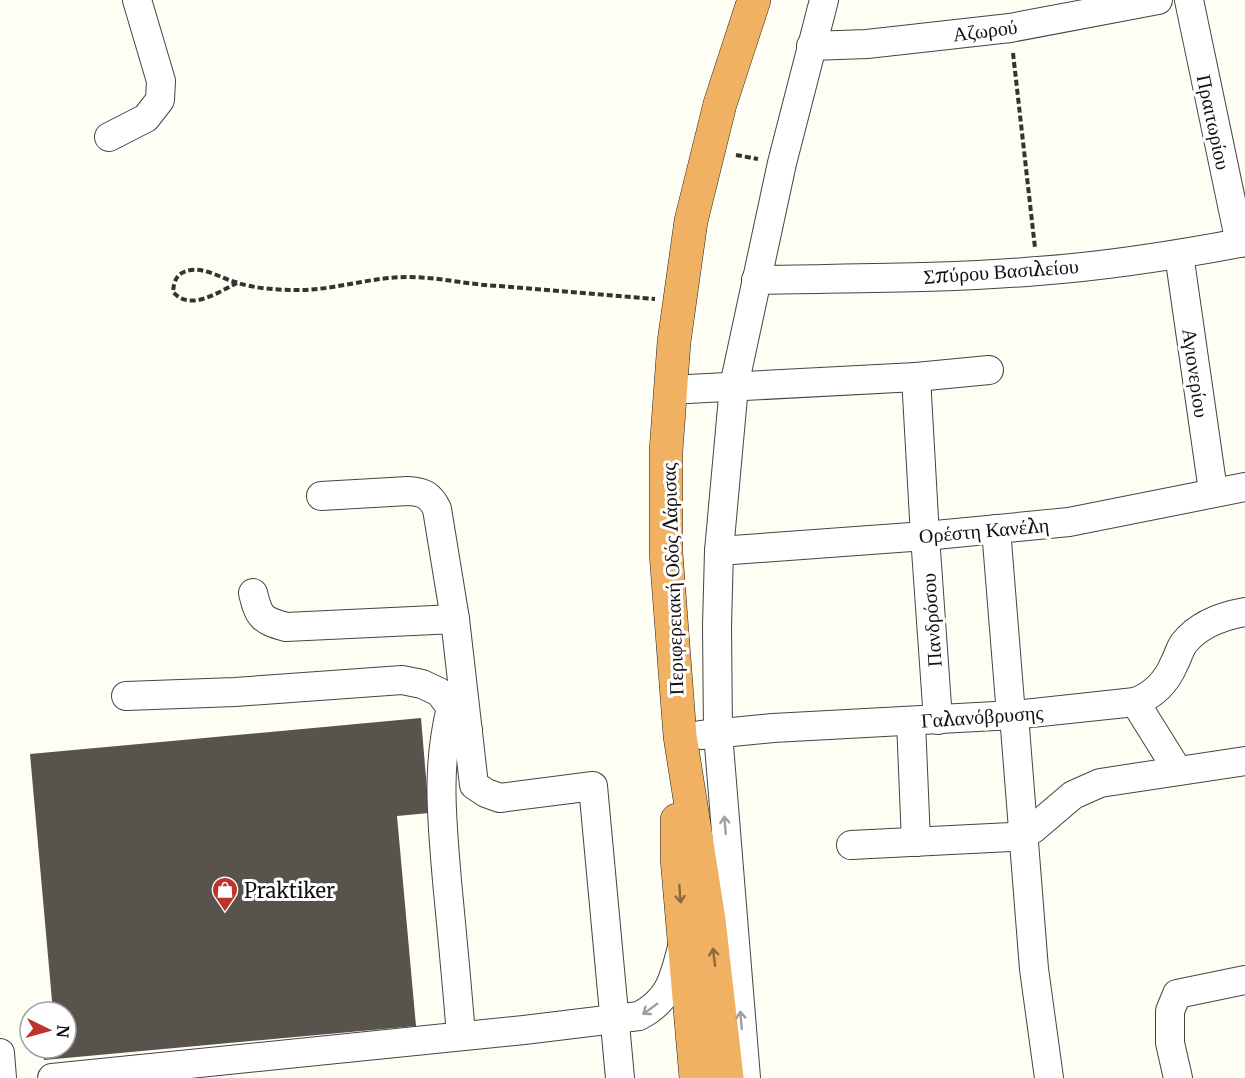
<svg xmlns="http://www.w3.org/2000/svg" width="1245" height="1078" font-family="Merriweather,serif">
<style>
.building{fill:#59534d}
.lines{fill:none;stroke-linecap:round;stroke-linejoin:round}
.minor-casing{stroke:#444;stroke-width:30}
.highway-casing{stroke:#222;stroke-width:34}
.path{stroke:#333;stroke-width:4;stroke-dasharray:6 3;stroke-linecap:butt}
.minor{stroke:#fff;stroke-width:28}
.highway{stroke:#f0b262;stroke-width:33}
.oneway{stroke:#a0a0a0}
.oneway2{stroke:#8c6a3e}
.labels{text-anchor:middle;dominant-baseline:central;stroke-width:6;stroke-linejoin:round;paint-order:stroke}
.street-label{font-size:20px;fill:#111;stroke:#fff}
.poi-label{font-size:20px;fill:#111;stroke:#fff;text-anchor:start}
</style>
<rect width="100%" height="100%" fill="#fffef5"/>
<!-- building -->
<polygon class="building" points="421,718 429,813 397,816 416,1026 44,1060 43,1048 66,1048 66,1012 53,1012 30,754"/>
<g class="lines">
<defs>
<g id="minor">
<polyline points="1189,0 1240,243"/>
<polyline points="811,46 867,44 1010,28 1158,0"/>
<polyline points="109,137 146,118 160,100 161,81 137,0"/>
<polyline points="1179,254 1213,491"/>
<path d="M756 280C850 278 944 279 1038 271 1107 266 1177 255 1245 242"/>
<polyline points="916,377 925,536 938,720"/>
<polyline points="669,390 916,377 989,370"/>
<path d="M321 496 408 491C424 492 430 495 437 509L455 619"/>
<polyline points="996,529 1011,715"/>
<polyline points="719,551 925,536 1069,522 1245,487"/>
<path d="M253 593C259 617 261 620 286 627L455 619 474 785 486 793 500 798 593 786 620 1078"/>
<polyline points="126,696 235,692 402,680 422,684 439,692 468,730"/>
<polyline points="1135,702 1178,771"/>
<path d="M451 708C436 768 442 820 447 881 452 933 457 984 461 1036"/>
<polyline points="1014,715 1034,969 1049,1078"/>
<polyline points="911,721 916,842"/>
<path d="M701 735 773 728 1014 715 1135 702C1154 695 1166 683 1174 664 1178 657 1179 650 1184 643 1199 624 1222 616 1245 612"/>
<polyline points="851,845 1011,837 1033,829 1073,795 1100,783 1245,761"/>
<polyline points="0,1053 2,1078"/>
<path d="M52 1078 524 1030 639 1016C670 1000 674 978 682 947"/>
<polyline points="746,1078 718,733 717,626 719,551 734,386 782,163 824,0"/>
<polyline points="1178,1078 1170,1043 1170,1011 1177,994 1245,980"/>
</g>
<g id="highway">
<polyline points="677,820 677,858 696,1078"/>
<polyline points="727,1078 709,920 680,736 666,553 666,451 674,342 691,221 720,104 754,0"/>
</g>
</defs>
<!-- minor casing -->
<use href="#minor" class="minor-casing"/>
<!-- highway casing -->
<use href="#highway" class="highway-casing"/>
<!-- path -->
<g class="path">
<polyline points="1013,53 1035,248"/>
<polyline points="736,155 758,159"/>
<path d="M237 283C218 292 191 312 173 292 174 280 177 272 191 270 206 268 221 278 235 282 252 288 276 290 294 290 332 291 369 277 408 277 439 277 469 285 500 286L655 299"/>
</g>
<!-- minor -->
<use href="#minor" class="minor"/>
<!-- highway -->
<use href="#highway" class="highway"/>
</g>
<!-- one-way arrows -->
<defs><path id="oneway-shaft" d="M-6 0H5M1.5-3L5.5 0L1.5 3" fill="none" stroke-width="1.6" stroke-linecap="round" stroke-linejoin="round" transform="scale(1.5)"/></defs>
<g class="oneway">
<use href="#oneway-shaft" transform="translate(725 825) rotate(-95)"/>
<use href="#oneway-shaft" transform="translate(650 1009) rotate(144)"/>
<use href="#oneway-shaft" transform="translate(741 1020) rotate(-95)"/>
</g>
<g class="oneway2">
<use href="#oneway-shaft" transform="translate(680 894) rotate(86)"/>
<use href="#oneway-shaft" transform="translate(714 957) rotate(-97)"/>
</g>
<!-- icons -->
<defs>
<symbol id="shop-pin" viewBox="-11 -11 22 30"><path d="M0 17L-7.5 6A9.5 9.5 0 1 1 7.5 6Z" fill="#be342c" stroke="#fff"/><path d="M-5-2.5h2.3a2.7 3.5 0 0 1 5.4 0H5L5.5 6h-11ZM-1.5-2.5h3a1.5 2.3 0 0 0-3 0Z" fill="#fff"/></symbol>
</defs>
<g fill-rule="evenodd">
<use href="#shop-pin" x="210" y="875" width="30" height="40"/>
</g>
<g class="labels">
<!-- street labels -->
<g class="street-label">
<text transform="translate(985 30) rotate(-7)">Αζωρού</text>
<text transform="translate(1214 122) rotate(78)">Πραιτωρίου</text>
<text transform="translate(1001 271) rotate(-4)">Σπύρου Βασιλείου</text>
<text transform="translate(1196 373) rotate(82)">Αγιονερίου</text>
<text transform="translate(984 530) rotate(-5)">Ορέστη Κανέλη</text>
<text transform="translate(672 579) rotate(-92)">Περιφερειακή Οδός Λάρισας</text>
<text transform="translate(931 620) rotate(-94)">Πανδρόσου</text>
<text transform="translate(982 716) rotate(-4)">Γαλανόβρυσης</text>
</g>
<!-- poi labels -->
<g class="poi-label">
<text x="244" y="890">Praktiker</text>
</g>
</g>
<!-- north arrow -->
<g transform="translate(48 1030) rotate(95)"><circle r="28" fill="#ffffff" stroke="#a0a0a0" stroke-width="1.5"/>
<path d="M0-4.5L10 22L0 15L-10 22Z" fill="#be342c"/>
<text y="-9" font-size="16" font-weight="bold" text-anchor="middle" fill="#111111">N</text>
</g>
</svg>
